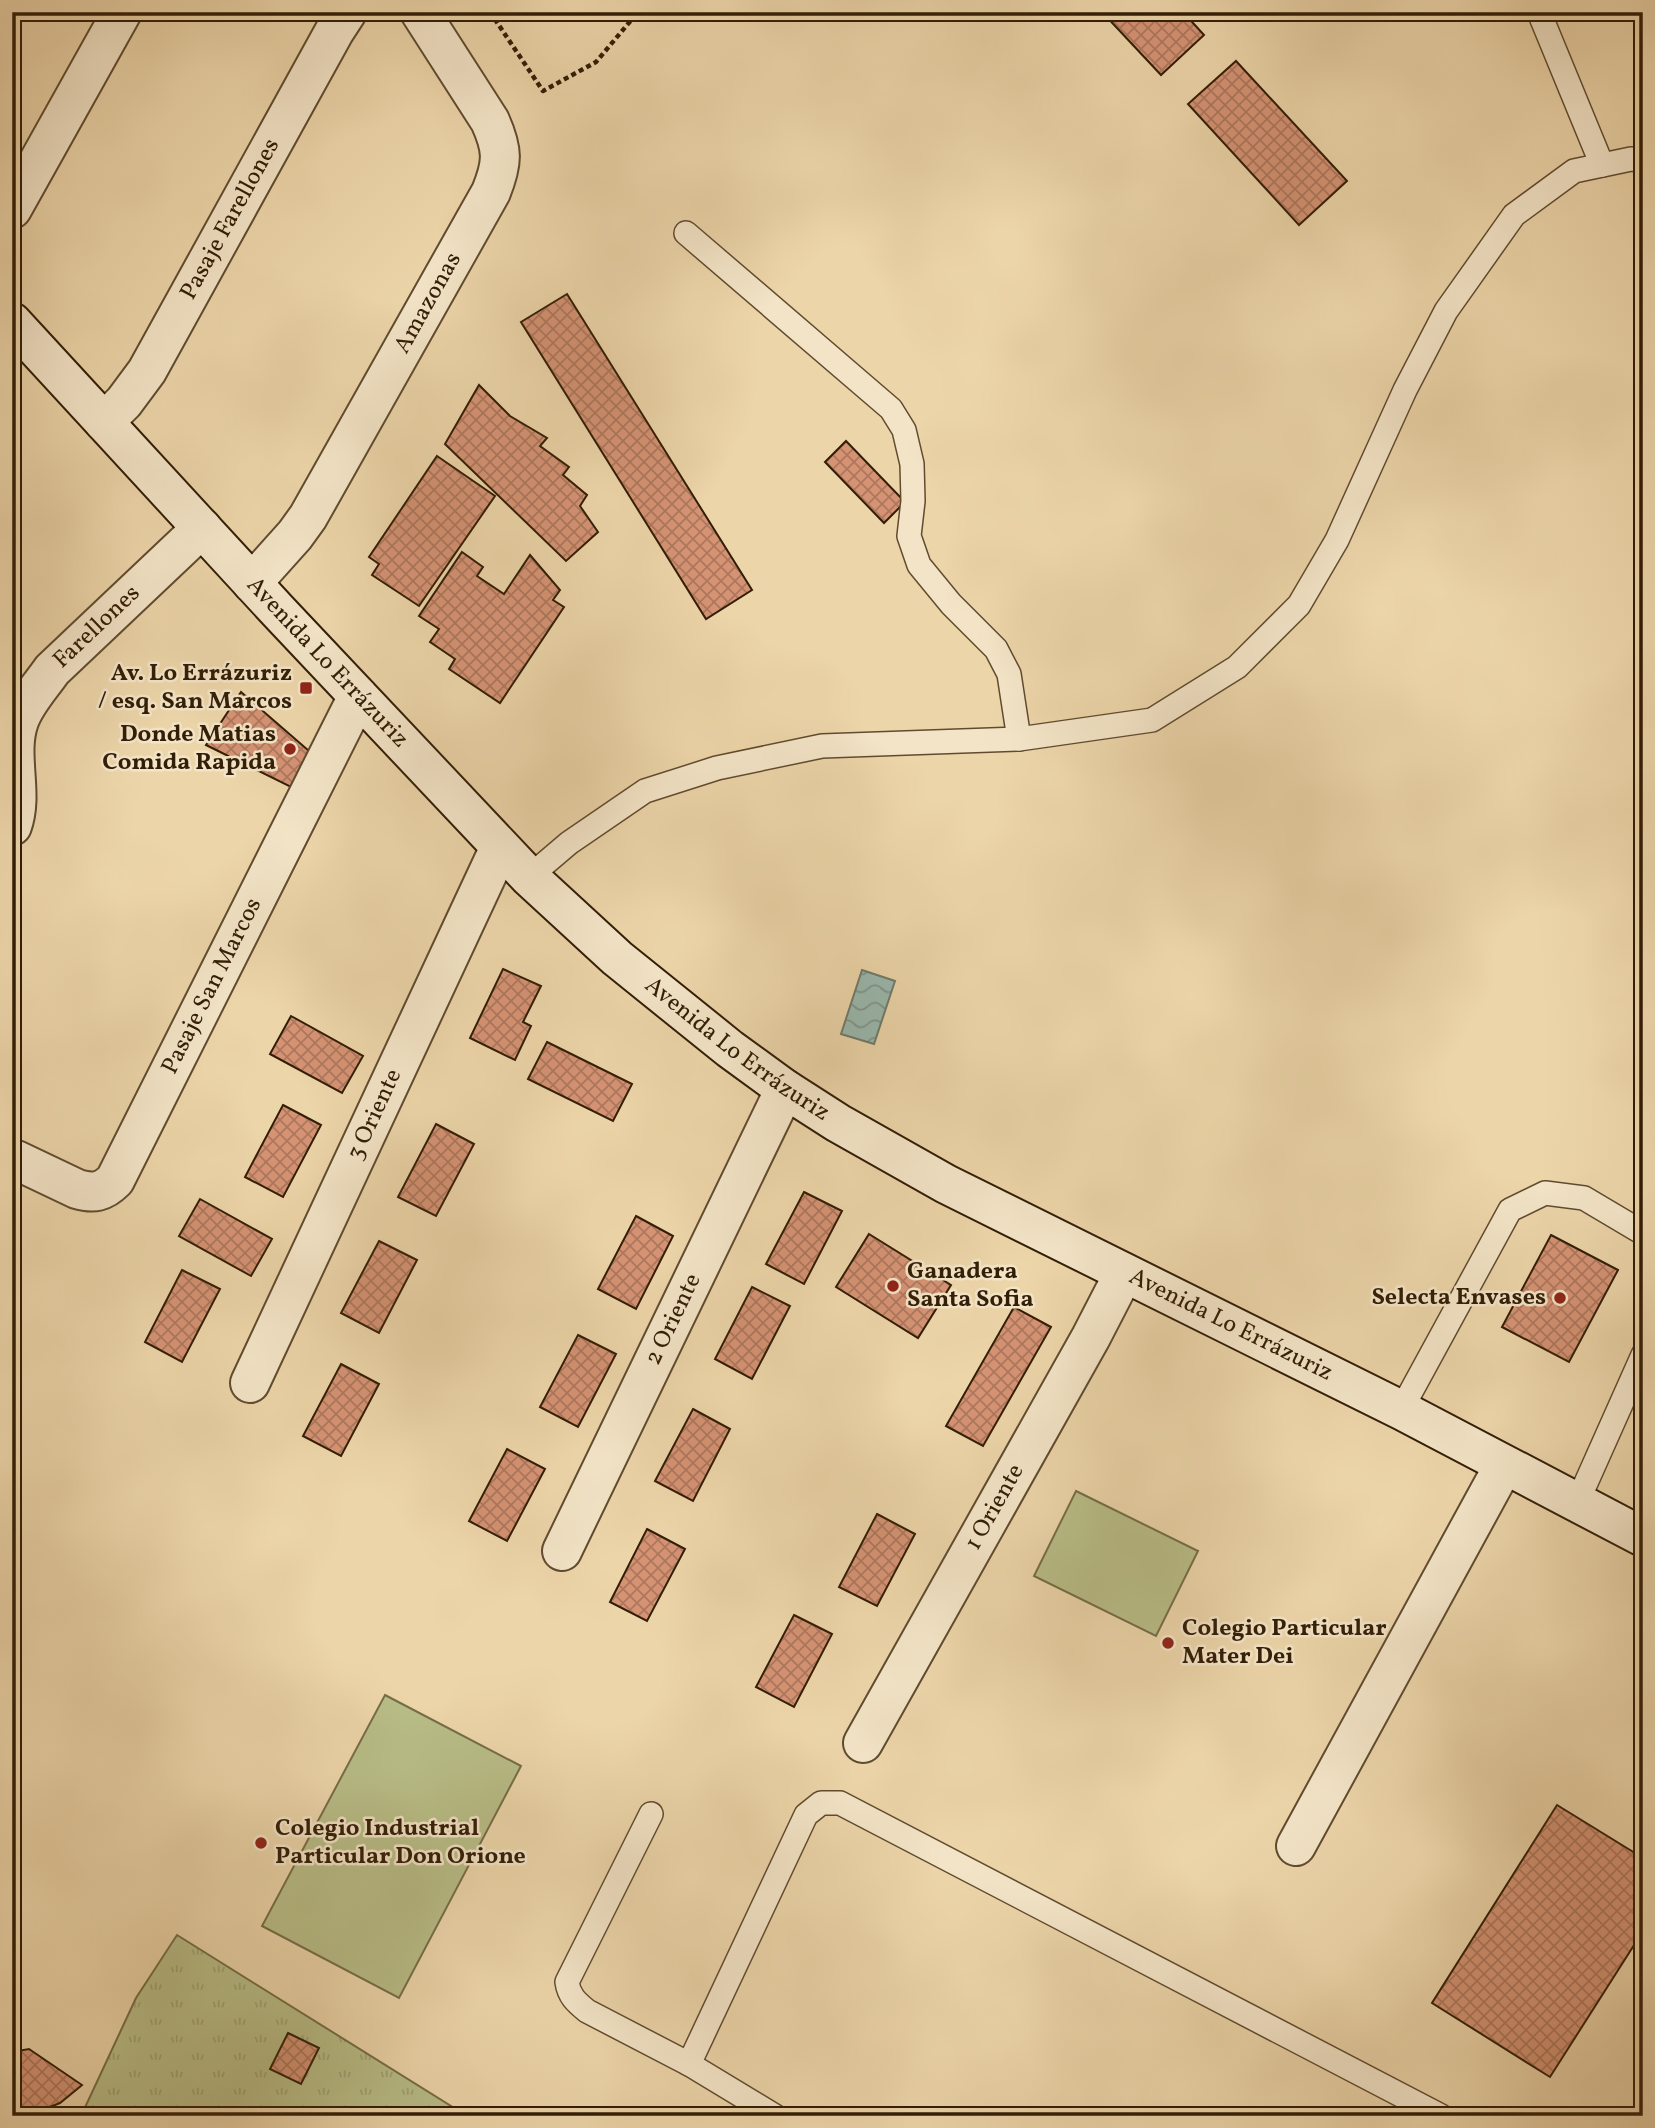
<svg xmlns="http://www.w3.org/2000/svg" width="1655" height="2128" font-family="Vollkorn,serif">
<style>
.grass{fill:url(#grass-tufts);stroke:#756d46;stroke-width:2}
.garden{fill:#b8bd87;stroke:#756d46;stroke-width:2}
.water{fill:url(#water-waves);stroke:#707a6b;stroke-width:2}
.building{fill:url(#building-cross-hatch);stroke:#321d06;stroke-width:2}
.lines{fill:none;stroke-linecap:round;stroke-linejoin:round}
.service-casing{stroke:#604b2f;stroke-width:26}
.minor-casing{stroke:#604b2f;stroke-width:42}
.secondary-casing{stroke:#321d06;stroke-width:42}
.path{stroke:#321d06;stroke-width:4.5;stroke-dasharray:5 3.5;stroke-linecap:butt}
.service{stroke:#f3e4c7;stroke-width:23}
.minor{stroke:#f3e4c7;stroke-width:38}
.secondary{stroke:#f3e4c7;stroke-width:38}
.poi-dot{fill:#8f2418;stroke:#f3e4c7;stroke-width:2.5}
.labels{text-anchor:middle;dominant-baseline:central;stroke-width:5;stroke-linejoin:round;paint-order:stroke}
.street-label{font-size:24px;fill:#321d06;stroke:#f3e4c7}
.poi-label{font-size:24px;font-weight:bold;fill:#321d06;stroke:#f3e4c7;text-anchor:end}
</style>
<defs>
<pattern id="grass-tufts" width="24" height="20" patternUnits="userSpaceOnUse" patternTransform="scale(1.75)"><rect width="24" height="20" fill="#b8bd87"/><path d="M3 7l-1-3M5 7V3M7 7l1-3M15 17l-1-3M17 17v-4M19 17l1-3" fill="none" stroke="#9fa273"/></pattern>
<pattern id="water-waves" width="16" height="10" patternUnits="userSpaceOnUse" patternTransform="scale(1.75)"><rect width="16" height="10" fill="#99b8ae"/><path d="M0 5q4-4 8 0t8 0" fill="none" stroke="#7d958c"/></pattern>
<pattern id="building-cross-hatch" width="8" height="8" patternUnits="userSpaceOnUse" patternTransform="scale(1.75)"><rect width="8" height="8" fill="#d59374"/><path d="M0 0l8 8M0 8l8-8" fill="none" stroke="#ad775d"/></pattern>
</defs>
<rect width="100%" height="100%" fill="#ecd5a9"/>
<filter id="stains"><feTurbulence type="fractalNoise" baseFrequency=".00286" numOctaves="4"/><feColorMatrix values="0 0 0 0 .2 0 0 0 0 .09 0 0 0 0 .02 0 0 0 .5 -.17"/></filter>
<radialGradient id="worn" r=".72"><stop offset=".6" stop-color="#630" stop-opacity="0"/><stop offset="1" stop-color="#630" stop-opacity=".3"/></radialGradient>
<!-- grass -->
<polygon class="grass" points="177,1935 467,2116 81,2116 136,1998"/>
<!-- garden -->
<g class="garden">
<polygon points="1076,1491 1198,1551 1156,1636 1034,1576"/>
<polygon points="385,1695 521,1766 399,1998 262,1926"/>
</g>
<!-- water -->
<polygon class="water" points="862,970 895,981 874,1044 841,1034"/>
<!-- building -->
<g class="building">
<polygon points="1102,12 1183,12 1204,35 1161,75"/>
<polygon points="1236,61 1347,181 1299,225 1188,104"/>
<polygon points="567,294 752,590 706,619 521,322"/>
<polygon points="479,385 510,416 547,438 540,446 569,467 563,475 587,495 580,506 598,532 566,561 445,444"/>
<polygon points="846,441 905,502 884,523 825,462"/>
<polygon points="437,456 495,496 419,606 372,575 379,564 369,557"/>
<polygon points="462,552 483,567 477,576 504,594 530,555 560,590 553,600 564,607 500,703 449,669 455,659 430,642 439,629 419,616"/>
<polygon points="241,692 309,751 293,788 206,745"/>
<polygon points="503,969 541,986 523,1022 531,1026 515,1060 470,1038"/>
<polygon points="291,1016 363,1056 342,1093 270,1054"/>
<polygon points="547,1042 632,1084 613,1121 528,1079"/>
<polygon points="283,1105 321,1125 283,1197 245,1177"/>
<polygon points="436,1124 474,1144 436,1216 398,1197"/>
<polygon points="804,1192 842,1211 804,1284 766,1264"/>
<polygon points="200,1199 272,1239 251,1276 179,1236"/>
<polygon points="636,1216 673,1236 636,1309 598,1289"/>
<polygon points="869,1234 951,1285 918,1338 836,1287"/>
<polygon points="1551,1235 1618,1270 1569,1362 1502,1327"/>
<polygon points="379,1241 417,1260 379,1333 341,1313"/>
<polygon points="182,1270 220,1289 182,1362 145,1342"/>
<polygon points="752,1287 790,1306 752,1379 715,1359"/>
<polygon points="1014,1307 1051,1327 983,1446 946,1426"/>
<polygon points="578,1335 616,1354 578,1427 540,1407"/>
<polygon points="341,1364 379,1384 341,1456 303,1436"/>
<polygon points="693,1409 730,1429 693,1501 655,1481"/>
<polygon points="507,1449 545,1469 507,1541 469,1521"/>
<polygon points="877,1514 915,1534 877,1606 839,1587"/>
<polygon points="647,1529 685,1549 647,1621 610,1602"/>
<polygon points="794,1615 832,1634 794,1707 756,1687"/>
<polygon points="1557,1805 1643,1858 1643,1931 1550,2077 1432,2003"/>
<polygon points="288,2033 319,2048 301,2084 270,2069"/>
<polygon points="29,2049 82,2085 60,2103 29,2115 12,2115 12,2052"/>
</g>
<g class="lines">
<defs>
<g id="service">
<polyline points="1539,12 1602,165"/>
<polyline points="686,233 891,409 904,430 912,464 913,501 909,536 919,565 951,604 996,649 1009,674 1019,739"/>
<polyline points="529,877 569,843 645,791 717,768 822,746 1019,739 1152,720 1237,667 1299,605 1337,540 1405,390 1446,311 1514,215 1574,171 1631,159 1643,160"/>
<polyline points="1401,1410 1510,1210 1545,1193 1584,1198 1643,1233"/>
<polyline points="1577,1503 1643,1355"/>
<path d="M651 1814 567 1982C569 1996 576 2002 587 2011L689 2064 775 2116"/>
<polyline points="689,2064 806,1815 821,1803 840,1803 1441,2116"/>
</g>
<g id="minor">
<polyline points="12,209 122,12"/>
<path id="s1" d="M104 422 124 402 147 371 334 32 347 12"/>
<path id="s2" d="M252 583 295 535 308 517 491 192C503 162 503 150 490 121L420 12"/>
<path id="s3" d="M12 826C24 793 7 755 19 721 25 703 41 686 52 670L202 528"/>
<path id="s4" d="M16 1160 77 1189C94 1194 103 1192 115 1180L358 696"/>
<path id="s5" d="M250 1383 500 847"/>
<path id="s6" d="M562 1551 785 1089"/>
<path id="s7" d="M863 1743 1091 1337 1124 1273"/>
<polyline points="1296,1846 1504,1465"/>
</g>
<g id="secondary">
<path id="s8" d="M12 322 278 611 529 877 617 958 730 1049 785 1089 838 1123 946 1184 1401 1410 1643 1537"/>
</g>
</defs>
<!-- service casing -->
<use href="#service" class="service-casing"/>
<!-- minor casing -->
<use href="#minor" class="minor-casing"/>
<!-- secondary casing -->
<use href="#secondary" class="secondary-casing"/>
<!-- path -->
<polyline class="path" points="490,12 543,91 596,62 638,12"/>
<!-- service -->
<use href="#service" class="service"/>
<!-- minor -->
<use href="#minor" class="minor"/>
<!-- secondary -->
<use href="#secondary" class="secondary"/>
</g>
<!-- markers -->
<g class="poi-dot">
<rect x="299" y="681" width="14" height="14" rx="3.5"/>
<circle cx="290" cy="749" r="7"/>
<circle cx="893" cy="1286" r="7"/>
<circle cx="1560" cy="1298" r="7"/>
<circle cx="1168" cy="1643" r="7"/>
<circle cx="261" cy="1843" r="7"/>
</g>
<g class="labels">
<!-- street labels -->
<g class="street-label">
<text stroke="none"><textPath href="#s1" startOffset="240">Pasaje Farellones</textPath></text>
<text stroke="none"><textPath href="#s2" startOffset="332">Amazonas</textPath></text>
<text stroke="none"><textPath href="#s3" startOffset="229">Farellones</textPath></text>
<text stroke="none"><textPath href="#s8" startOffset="464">Avenida Lo Errázuriz</textPath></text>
<text stroke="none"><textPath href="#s4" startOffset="326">Pasaje San Marcos</textPath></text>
<text stroke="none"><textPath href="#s8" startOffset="1029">Avenida Lo Errázuriz</textPath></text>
<text stroke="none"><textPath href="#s5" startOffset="296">3 Oriente</textPath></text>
<text stroke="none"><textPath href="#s6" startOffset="257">2 Oriente</textPath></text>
<text stroke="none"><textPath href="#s8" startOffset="1596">Avenida Lo Errázuriz</textPath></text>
<text stroke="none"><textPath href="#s7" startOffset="270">1 Oriente</textPath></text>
</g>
<!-- poi labels -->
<g class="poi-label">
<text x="292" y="674">Av. Lo Errázuriz<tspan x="292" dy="28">/ esq. San Marcos</tspan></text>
<text x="276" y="735">Donde Matias<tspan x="276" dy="28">Comida Rapida</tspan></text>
<text x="907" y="1272" text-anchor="start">Ganadera<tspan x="907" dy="28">Santa Sofia</tspan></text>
<text x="1546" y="1298">Selecta Envases</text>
<text x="1182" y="1629" text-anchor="start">Colegio Particular<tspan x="1182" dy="28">Mater Dei</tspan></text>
<text x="275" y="1829" text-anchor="start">Colegio Industrial<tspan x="275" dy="28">Particular Don Orione</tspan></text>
</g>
</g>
<!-- margin -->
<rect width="1655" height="2128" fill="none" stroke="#ecd5a9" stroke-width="42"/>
<rect x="14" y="14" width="1627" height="2100" fill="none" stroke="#321d06" stroke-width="3.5"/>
<rect x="21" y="21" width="1613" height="2086" fill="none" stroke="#321d06" stroke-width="2"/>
<rect width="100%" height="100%" filter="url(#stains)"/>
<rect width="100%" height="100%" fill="url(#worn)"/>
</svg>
